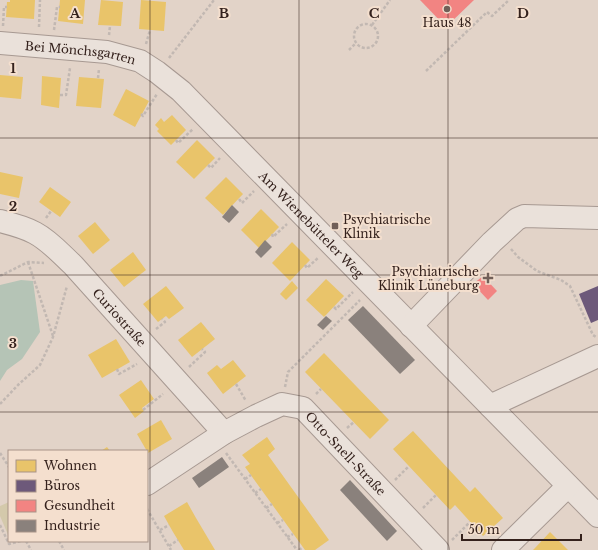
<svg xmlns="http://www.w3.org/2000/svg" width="598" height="550" font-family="'Libre Baskerville',serif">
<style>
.green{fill:#d4c9ab}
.water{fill:#b5c4b6}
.homes{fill:#e9c46a}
.offices{fill:#6d597a}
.health{fill:#f28482}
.industry{fill:#8a817c}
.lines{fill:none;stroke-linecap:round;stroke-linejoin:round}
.minor-casing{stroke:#a79992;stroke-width:24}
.path{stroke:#c2b8b2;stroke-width:2.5;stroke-dasharray:3 2;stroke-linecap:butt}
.minor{stroke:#eae1da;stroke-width:22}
.grid{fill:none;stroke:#34211c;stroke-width:1;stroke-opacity:0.55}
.poi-dot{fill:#715f58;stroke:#f4dfce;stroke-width:1.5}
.labels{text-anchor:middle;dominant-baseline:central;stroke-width:4;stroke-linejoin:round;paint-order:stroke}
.poi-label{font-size:12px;fill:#34211c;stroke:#f4dfce}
.street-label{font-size:12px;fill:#34211c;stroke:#f4dfce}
.grid-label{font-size:13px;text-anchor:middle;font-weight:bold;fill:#34211c;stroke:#f4dfce;stroke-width:4;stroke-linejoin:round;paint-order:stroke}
</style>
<rect width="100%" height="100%" fill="#e2d3c8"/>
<!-- green -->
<polygon class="green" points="9,502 9,537 0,516 0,506"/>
<!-- water -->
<polygon class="water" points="21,280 33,281 40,332 22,359 7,370 0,381 0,285"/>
<!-- homes -->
<g class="homes">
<polygon points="10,0 35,0 34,19 6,17 7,2 10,2"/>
<polygon points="60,0 85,0 83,24 58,21"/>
<polygon points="101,0 123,2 121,26 98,25"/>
<polygon points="141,0 166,2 164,31 139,29"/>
<polygon points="0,75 23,77 21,99 0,97"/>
<polygon points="42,76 61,78 59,108 41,105"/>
<polygon points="79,77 104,79 101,108 76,106"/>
<polygon points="126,89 149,101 135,127 113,115"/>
<polygon points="172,115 186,130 171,145 157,131 159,129 155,125 161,118 164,122"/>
<polygon points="197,140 215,158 194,179 176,162"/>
<polygon points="0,172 23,177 19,198 0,194"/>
<polygon points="226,177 243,194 223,215 205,198"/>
<polygon points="50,187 71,202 60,217 39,202"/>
<polygon points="261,209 279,227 259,248 241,230"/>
<polygon points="95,222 110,240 93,254 78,236"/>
<polygon points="292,242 310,260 290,281 272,263"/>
<polygon points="133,252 146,270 124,287 110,270"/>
<polygon points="326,279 344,296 324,317 306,300"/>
<polygon points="292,281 298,288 286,300 280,294"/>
<polygon points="166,286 184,308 169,319 166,316 158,322 143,304"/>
<polygon points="201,322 215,339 192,357 178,340"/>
<polygon points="116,339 130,362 102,378 88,355"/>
<polygon points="324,353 389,420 370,439 305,372"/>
<polygon points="233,360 246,376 223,394 207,373 217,365 221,369"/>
<polygon points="141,380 154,399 142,408 144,411 135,418 119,395"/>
<polygon points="161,420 172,439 148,453 137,434"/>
<polygon points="413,431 470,492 475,487 503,518 483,536 455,505 450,510 393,449"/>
<polygon points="267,437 275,449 268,455 329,540 315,550 305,550 245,467 250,464 242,455"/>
<polygon points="107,447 110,451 101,451"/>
<polygon points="187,502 196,518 215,550 184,550 173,532 164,516"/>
<polygon points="550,532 568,550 533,550 535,548"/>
</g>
<!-- offices -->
<polygon class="offices" points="598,286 598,320 591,323 579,294"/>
<!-- health -->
<g class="health">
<polygon points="420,0 474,0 446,27"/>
<polygon points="483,276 497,291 488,300 473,284"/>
</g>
<!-- industry -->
<g class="industry">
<polygon points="232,205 239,212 229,223 222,217"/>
<polygon points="265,240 272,247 261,258 255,252"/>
<polygon points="363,306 415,360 400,374 348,320"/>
<polygon points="326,316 332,321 323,330 317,325"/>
<polygon points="222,457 229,467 199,488 192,478"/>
<polygon points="350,480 397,531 387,541 340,490"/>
</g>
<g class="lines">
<defs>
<g id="minor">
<path id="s1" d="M0 43 107 52 140 61 157 72 181 91 598 516"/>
<path id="s2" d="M0 221C12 224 24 227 35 233 50 241 61 254 73 265L224 433"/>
<polyline points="411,326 492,242 517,219 524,216 598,218"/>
<polyline points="490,406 598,356"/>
<path id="s3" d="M147 484 224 433 256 416 282 404 303 408 438 550"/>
<polyline points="503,550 568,486"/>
</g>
</defs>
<!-- minor casing -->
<use href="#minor" class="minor-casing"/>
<!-- path -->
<g class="path">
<circle cx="366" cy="36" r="12"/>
<polyline points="372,25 390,0"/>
<polyline points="3,26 4,7 7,7"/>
<polyline points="39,27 40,0"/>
<polyline points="54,30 57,7 60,7"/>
<polyline points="109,35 110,26"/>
<polyline points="146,44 150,30"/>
<polyline points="349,50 356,43"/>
<polyline points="169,58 214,0"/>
<polyline points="426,71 487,12 492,16 509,0"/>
<polyline points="98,78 99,69"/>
<polyline points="60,95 66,95 70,68"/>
<polyline points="141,114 143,116 157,94"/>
<polyline points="176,140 178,143 193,129"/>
<polyline points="208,165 211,168 220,158"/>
<polyline points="239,199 242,203 254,191"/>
<polyline points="46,218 51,211"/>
<polyline points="272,234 273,237 287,224"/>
<polyline points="511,249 518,257 537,271 561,280 570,286 593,335 596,337"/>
<polyline points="28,262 53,336"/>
<polyline points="305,265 307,268 319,257"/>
<polyline points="0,276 28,262 44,263"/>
<polyline points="334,307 336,309 353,292"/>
<polyline points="156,329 165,322 162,319"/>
<polyline points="189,367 205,352 202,349"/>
<polyline points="117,369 119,374 137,364"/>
<polyline points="236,384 246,401"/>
<polyline points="285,387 288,372 360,300"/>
<polyline points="316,394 321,389"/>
<polyline points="0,404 18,385 40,365 53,337 67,286"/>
<polyline points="143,410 163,394"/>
<polyline points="347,428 354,422"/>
<polyline points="0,453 9,467"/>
<polyline points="226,453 297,550"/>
<polyline points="245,479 251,475"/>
<polyline points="395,480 409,466"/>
<polyline points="255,493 261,489"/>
<polyline points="266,508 272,504"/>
<polyline points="423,508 436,495"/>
<polyline points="147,509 171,550"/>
<polyline points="277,523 283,520"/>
<polyline points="0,525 9,544 21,541"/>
<polyline points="160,530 169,525"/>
<polyline points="287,537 293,534"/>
<polyline points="452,540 470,522"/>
<polyline points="26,541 31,550"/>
<polyline points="59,541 64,550"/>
<polyline points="169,546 178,540"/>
<polyline points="299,550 303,547"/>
</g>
<!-- minor -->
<use href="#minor" class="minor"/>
</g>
<!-- grid -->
<path class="grid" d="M150 0V550M299 0V550M448 0V550M0 138H598M0 275H598M0 412H598"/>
<!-- markers -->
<g class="poi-dot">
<circle cx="447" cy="9" r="4"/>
<rect x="331" y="222" width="8" height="8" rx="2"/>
<path d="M486 272h4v4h4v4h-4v4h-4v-4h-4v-4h4z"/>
</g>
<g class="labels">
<!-- poi labels -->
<g class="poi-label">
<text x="447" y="22">Haus 48</text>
<text x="343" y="219" text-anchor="start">Psychiatrische<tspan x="343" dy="14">Klinik</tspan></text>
<text x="479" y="271" text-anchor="end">Psychiatrische<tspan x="479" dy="14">Klinik Lüneburg</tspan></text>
</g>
<!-- street labels -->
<g class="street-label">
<text stroke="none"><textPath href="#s1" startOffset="81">Bei Mönchsgarten</textPath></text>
<text stroke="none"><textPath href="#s1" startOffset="379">Am Wienebütteler Weg</textPath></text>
<text stroke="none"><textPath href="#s2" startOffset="157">Curiostraße</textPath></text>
<text stroke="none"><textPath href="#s3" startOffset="241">Otto-Snell-Straße</textPath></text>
</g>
</g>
<g class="grid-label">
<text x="75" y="18">A</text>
<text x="224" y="18">B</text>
<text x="374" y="18">C</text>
<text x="523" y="18">D</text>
<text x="13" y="73">1</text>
<text x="13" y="211">2</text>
<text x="13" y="348">3</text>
</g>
<!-- legend -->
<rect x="8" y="450" width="140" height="92" fill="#f4dfce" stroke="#a79387"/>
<rect x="16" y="460" width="20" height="12" fill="#e9c46a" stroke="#a79387"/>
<text x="44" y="470" font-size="12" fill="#34211c">Wohnen</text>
<rect x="16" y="480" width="20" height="12" fill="#6d597a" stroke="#a79387"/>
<text x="44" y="490" font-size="12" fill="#34211c">Büros</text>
<rect x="16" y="500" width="20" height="12" fill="#f28482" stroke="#a79387"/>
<text x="44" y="510" font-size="12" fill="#34211c">Gesundheit</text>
<rect x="16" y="520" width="20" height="12" fill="#8a817c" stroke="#a79387"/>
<text x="44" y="530" font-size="12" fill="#34211c">Industrie</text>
<!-- scale -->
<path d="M462 534v6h119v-6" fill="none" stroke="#34211c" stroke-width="2"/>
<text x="468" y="534" font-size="12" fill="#34211c" stroke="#f4dfce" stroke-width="3" paint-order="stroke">50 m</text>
</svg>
